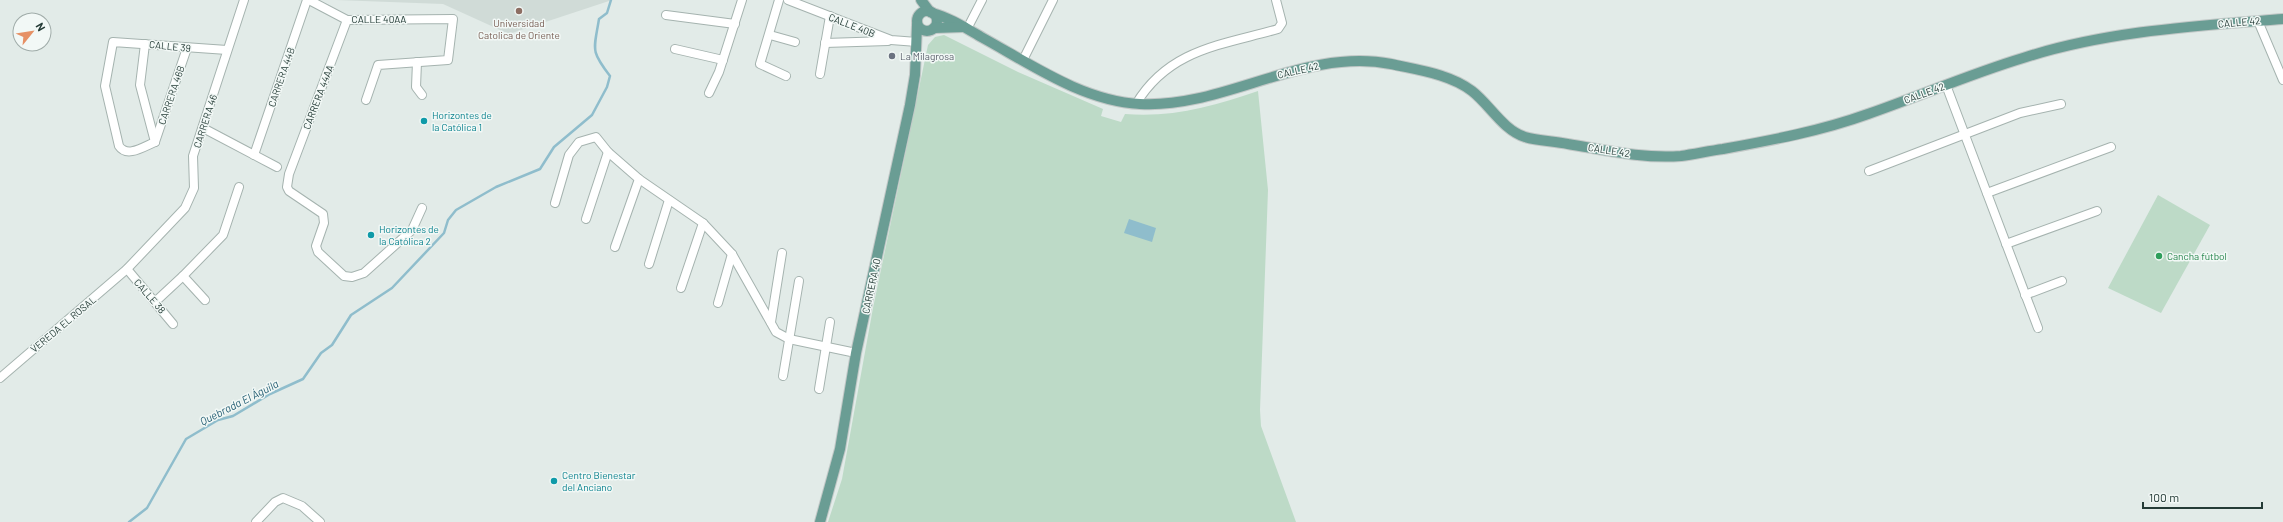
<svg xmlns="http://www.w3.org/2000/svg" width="2283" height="522" font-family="Barlow,sans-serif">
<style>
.built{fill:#d0dbd7}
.green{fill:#bddac7}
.water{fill:#8fbdcc}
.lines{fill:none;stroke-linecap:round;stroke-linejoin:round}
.stream{stroke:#8fbdcc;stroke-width:2.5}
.minor-casing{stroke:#a5b3af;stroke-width:10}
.major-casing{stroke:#c2c8c7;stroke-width:12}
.minor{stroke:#fff;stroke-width:8}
.major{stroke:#6a9d94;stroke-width:10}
.education-dot{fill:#8d6e63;stroke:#f2f8f6;stroke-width:1.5}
.worship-dot{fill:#6b7280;stroke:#f2f8f6;stroke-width:1.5}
.culture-dot{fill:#0f9aa8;stroke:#f2f8f6;stroke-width:1.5}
.leisure-dot{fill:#2e9e5b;stroke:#f2f8f6;stroke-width:1.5}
.labels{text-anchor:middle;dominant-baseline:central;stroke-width:3;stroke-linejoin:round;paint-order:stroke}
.street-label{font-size:10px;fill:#243b36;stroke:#f2f8f6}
.education-label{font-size:10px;fill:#785e54;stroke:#f2f8f6}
.worship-label{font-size:10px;fill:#5b616d;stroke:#f2f8f6;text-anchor:start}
.culture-label{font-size:10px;fill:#0d838f;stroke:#f2f8f6;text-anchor:start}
.leisure-label{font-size:10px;fill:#27864d;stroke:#f2f8f6;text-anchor:start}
.water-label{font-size:11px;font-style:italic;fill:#235d72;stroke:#f2f8f6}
</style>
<rect width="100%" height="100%" fill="#e2ebe8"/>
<!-- built -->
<polygon class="built" points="336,0 612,0 509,34 443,4"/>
<!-- green -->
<g class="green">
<path d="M944 35 1018 72 1103 109 1101 116 1121 122 1125 114C1172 118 1214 106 1258 91L1268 190 1260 410 1261 426 1296 522H828L842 479 873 308 928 45 935 37Z"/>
<polygon points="2158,195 2210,225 2161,313 2108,288"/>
</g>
<!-- water -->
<polygon class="water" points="1129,219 1156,228 1152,242 1124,233"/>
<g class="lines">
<!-- stream -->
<path class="stream" d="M129 522 147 508 186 439 218 420 233 416 270 394 303 379 321 353 332 345 351 315 392 288 444 233 448 220 456 210 496 187 540 169 554 147 592 115 607 87 610 76C590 50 594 50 599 19L607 13 611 0"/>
<defs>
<g id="minor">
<polyline points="309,0 347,20 453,19 448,60 378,65 366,100"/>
<polyline points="779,0 760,64 786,76"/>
<polyline points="788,0 891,40 917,42"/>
<polyline points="666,15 735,24"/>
<polyline points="347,20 289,174 287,187 289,191 323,214 324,223 316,246 318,252 344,276 352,277 364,273 412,230 422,208"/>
<polyline points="2258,21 2283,80"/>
<polyline points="967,29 982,0"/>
<polyline points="770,35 795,42"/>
<polyline points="825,43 888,41"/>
<polyline points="145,44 140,85 155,142"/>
<polyline points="675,49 723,60"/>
<polyline points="1023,60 1053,0"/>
<polyline points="417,62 416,87 422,95"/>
<polyline points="820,74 830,16"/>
<polyline points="1946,85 2038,328"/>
<polyline points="709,93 719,72 742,0"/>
<path d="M1136 104C1169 49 1222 45 1278 29L1282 23 1276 0"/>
<polyline points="203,128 277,167"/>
<path d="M155 142C143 147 127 158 119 146L105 86 113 42 227 50"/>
<polyline points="155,142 187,48"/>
<polyline points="254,155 307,0"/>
<polyline points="1869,171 2020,113 2061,104"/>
<polyline points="1987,193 2111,147"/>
<polyline points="555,203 569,155 579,142 596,137 608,152 639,179 703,223 732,254 776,332 789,339 856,353"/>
<polyline points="586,219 608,152"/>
<polyline points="2006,244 2097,211"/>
<polyline points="615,247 639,179"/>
<polyline points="649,264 669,200"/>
<polyline points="127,269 173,324"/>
<polyline points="183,276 205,300"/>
<polyline points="681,288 703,223"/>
<polyline points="2025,295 2062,281"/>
<polyline points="155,302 183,276 223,235 239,187"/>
<polyline points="718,303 732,254"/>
<polyline points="771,322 782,253"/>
<polyline points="783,376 799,281"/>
<polyline points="0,378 127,269 185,208 194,188 193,156 244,0"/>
<polyline points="819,389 830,322"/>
<polyline points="256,522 275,502 283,498 302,506 320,522"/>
</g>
<g id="major">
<polyline points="921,0 930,12"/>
<circle cx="927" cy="21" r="10"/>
<path d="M932 13C951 18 967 29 983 38 1032 65 1083 101 1140 104 1223 109 1304 47 1391 64 1418 70 1450 74 1472 91 1490 105 1503 130 1525 137 1538 141 1554 141 1568 144 1605 150 1643 159 1681 156 1695 154 1709 151 1723 149 1772 140 1821 131 1868 114 1920 96 1970 74 2023 58 2106 31 2196 26 2283 19"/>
<polyline points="934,28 964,27"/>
<polyline points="820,522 840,449 856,353 910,105 915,75 917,25"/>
</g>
</defs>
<!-- minor casing -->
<use href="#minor" class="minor-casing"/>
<!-- major casing -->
<use href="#major" class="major-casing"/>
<!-- minor -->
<use href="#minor" class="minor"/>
<!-- major -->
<use href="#major" class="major"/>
</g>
<!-- markers -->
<circle class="education-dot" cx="519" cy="11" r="4"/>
<circle class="worship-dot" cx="892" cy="56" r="4"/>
<g class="culture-dot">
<circle cx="424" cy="121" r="4"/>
<circle cx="371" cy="235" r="4"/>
<circle cx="554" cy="481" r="4"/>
</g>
<circle class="leisure-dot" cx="2159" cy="256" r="4"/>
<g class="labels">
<!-- street labels -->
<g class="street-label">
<text x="379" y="19">CALLE 40AA</text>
<text transform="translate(2239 22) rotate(-5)">CALLE 42</text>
<text transform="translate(852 25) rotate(21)">CALLE 40B</text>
<text transform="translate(170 46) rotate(6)">CALLE 39</text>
<text transform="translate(1298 70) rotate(-13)">CALLE 42</text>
<text transform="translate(281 77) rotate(-71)">CARRERA 44B</text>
<text transform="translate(1924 93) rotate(-20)">CALLE 42</text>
<text transform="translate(171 95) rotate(-71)">CARRERA 46B</text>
<text transform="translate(318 97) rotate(-69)">CARRERA 44AA</text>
<text transform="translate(205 121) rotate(-72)">CARRERA 46</text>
<text transform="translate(1609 150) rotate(9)">CALLE 42</text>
<text transform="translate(871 286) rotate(-78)">CARRERA 40</text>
<text transform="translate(150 296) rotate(49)">CALLE 38</text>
<text transform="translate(63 324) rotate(-40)">VEREDA EL ROSAL</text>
</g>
<!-- education labels -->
<g class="education-label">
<text x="519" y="23">Universidad<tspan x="519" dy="12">Catolica de Oriente</tspan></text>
</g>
<!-- worship labels -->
<g class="worship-label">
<text x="900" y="56">La Milagrosa</text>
</g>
<!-- culture labels -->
<g class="culture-label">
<text x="432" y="115">Horizontes de<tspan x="432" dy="12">la Católica 1</tspan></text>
<text x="379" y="229">Horizontes de<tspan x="379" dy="12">la Católica 2</tspan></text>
<text x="562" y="475">Centro Bienestar<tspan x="562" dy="12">del Anciano</tspan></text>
</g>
<!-- leisure labels -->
<g class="leisure-label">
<text x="2167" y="256">Cancha fútbol</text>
</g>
<!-- water labels -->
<g class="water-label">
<text transform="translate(239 402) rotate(-27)">Quebrada El Águila</text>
</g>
</g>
<!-- north arrow -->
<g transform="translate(32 32) rotate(60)"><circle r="19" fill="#f2f8f6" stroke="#a0aca9"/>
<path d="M0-3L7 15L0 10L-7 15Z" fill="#e69065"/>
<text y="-6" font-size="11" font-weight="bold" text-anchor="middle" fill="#243b36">N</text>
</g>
<!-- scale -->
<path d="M2143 502v6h119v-6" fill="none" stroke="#243b36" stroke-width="2"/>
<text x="2149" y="502" font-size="12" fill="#243b36" stroke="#f2f8f6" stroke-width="3" paint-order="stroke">100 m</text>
</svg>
